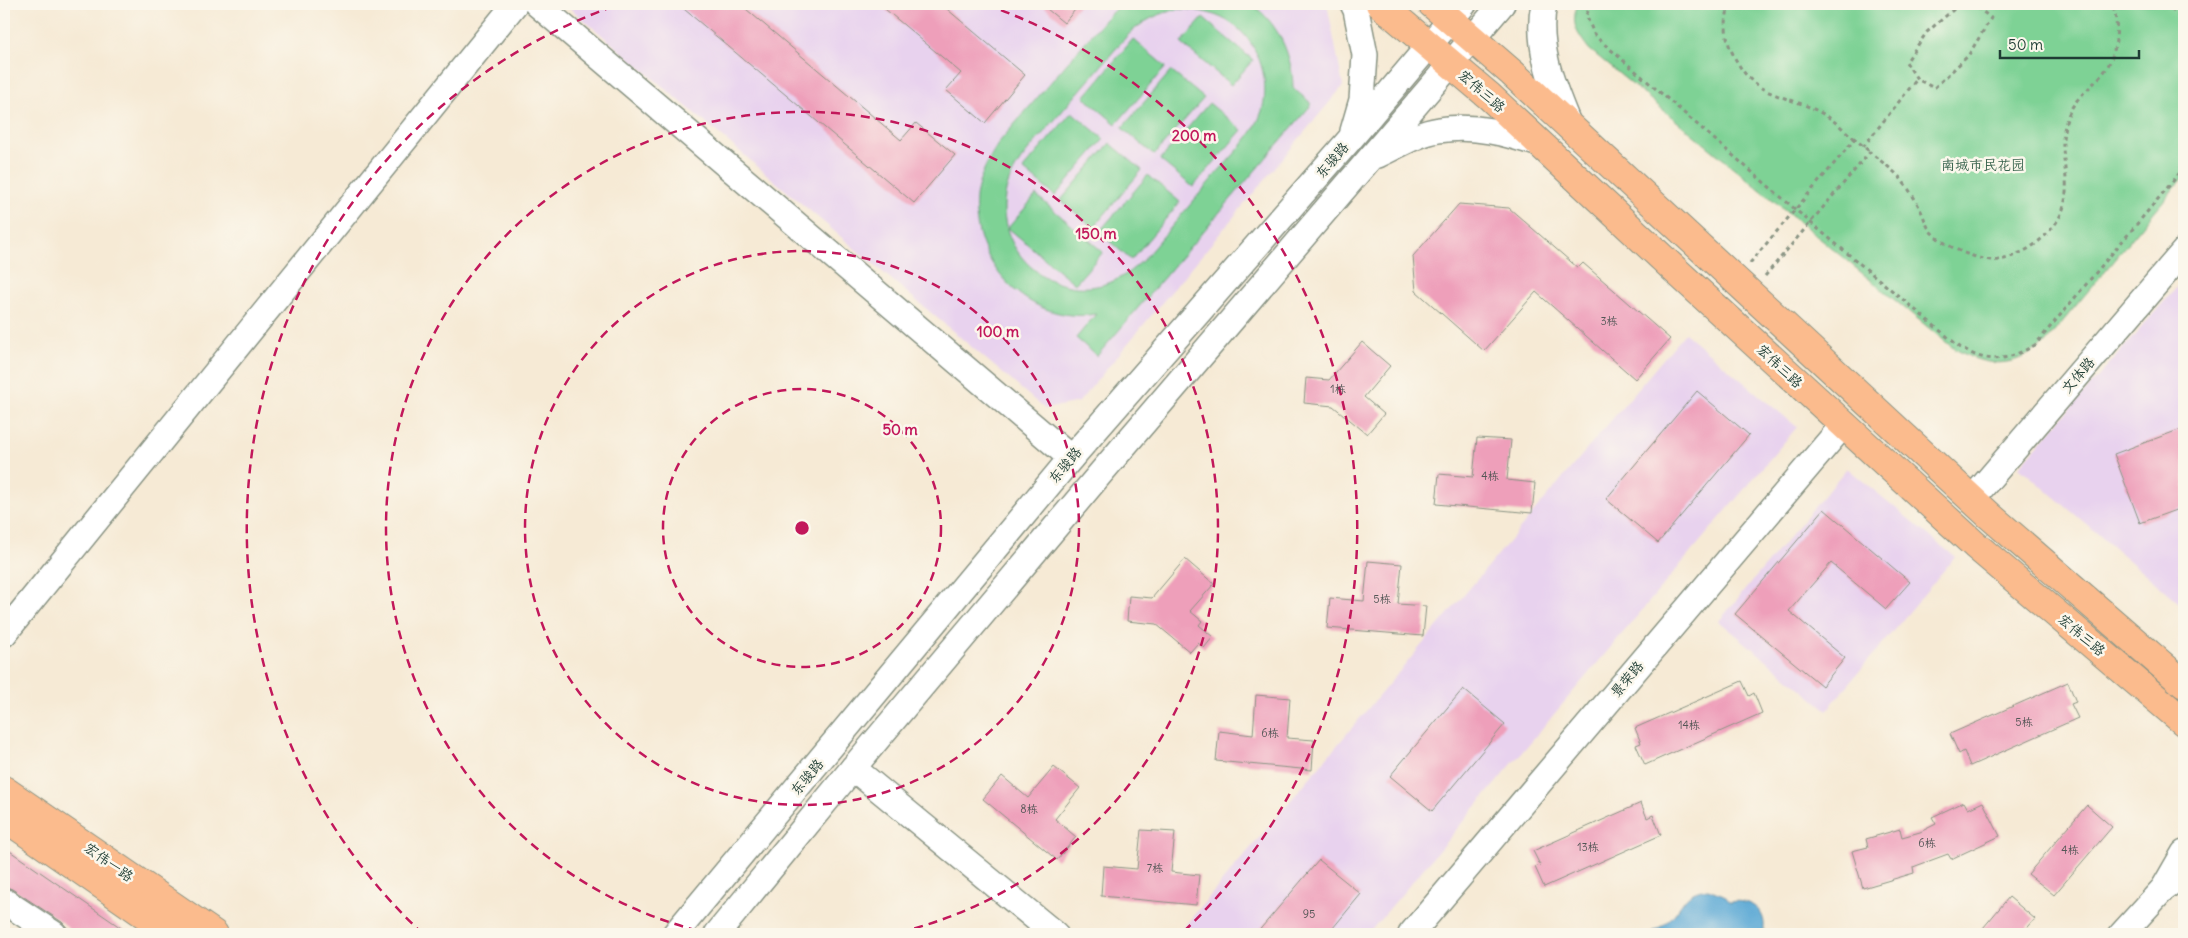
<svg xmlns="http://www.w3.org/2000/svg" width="2188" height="938" font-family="Delius,'LXGW WenKai TC',sans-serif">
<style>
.built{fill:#e8d2ee}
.green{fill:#7ed295;stroke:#4e8864;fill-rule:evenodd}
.water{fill:#5ba9d5;stroke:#3d7384}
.building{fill:#ee9fba}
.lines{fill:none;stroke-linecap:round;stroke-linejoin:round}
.minor-casing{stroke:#8a9484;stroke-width:28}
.major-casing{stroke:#8a9484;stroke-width:30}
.path{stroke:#8a9484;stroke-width:3;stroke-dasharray:4 4;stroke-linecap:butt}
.minor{stroke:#fff;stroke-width:25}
.major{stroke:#fbbb8d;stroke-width:28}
.ring{fill:none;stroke:#c2185b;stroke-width:2.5;stroke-dasharray:9 6}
.labels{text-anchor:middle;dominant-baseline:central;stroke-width:5;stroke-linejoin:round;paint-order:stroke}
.number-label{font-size:11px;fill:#535656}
.street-label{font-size:14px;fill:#1f3d34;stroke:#fbf7ec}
.park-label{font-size:14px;fill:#37624c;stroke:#fbf7ec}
.centre{fill:#c2185b;stroke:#fbf7ec;stroke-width:2.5}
.ring-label{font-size:15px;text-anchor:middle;font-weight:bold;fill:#c2185b;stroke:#fbf7ec;stroke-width:5;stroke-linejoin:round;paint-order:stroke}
</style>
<rect width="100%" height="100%" fill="#fbf7ec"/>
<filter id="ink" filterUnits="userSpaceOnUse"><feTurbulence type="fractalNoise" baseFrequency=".02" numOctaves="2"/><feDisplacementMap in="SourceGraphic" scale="10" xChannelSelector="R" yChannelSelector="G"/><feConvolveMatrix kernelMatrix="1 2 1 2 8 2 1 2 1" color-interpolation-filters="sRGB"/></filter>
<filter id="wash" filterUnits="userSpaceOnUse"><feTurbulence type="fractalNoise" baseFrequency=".0096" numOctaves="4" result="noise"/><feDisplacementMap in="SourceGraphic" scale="20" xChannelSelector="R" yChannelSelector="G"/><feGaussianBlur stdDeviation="1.12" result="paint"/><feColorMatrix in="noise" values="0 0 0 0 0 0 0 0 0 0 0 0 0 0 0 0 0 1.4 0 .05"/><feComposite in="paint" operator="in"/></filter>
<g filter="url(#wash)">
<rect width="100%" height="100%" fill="#f6ead5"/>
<!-- built -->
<g class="built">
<polygon points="565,4 1327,4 1343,86 1079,402 1045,409"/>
<polygon points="2184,279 2184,607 2019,467"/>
<polygon points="1685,333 1797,427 1368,934 1178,934"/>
<polygon points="1847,468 1955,557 1827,710 1719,621"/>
</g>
<!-- green -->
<g class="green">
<path d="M1121 4H1251C1278 22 1293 56 1293 88L1312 104 1097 356 1076 338 1096 314C1029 326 970 262 976 197 979 176 989 158 1000 141L1106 18ZM1180 9C1209 10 1236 19 1252 45 1264 65 1268 88 1262 111 1254 136 1232 156 1215 175 1191 204 1167 232 1143 260 1132 270 1120 280 1105 284 1046 302 988 243 1008 184 1016 161 1036 142 1052 123 1077 94 1101 66 1126 37 1142 21 1158 13 1180 9Z"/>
<path d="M1578 4H2184V176L2044 344C2012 369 1986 368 1952 347L1589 49C1577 33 1570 24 1578 4Z"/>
<polygon points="1203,18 1253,60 1231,85 1181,43"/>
<polygon points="1133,39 1166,67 1116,124 1084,97"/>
<polygon points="1171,71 1204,98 1154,155 1122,128"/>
<polygon points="1209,103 1242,130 1193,187 1160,160"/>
<polygon points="1072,112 1104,139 1055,196 1023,169"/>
<polygon points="1110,143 1142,170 1093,228 1061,200"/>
<polygon points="1148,175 1180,202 1131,260 1099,232"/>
<polygon points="1036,195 1103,252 1075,284 1008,228"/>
</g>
<!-- water -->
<path class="water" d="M1708 889 1724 895 1730 902C1751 898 1769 912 1763 934H1650C1656 929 1663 926 1669 920 1685 905 1682 892 1708 889Z"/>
<g id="blocks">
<!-- building -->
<g class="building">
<polygon points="678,4 740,4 901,140 916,123 955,155 914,203"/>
<polygon points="879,4 941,4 1025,75 985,123 946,90 961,73"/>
<polygon points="1041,4 1080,4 1064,23"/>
<polygon points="1459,204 1509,208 1578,268 1583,263 1670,339 1635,379 1536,292 1484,351 1416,291 1413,256"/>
<polygon points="1362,342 1390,366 1364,397 1384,414 1367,434 1333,406 1304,403 1306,378 1329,380"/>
<polygon points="1697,391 1749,435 1658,543 1606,499"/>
<polygon points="2184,428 2184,507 2140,523 2114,454"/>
<polygon points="1477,438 1511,440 1507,480 1535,483 1532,513 1436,504 1439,474 1473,477"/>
<polygon points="1824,509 1910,582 1886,609 1831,563 1789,611 1845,658 1822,686 1735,614"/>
<polygon points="1185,559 1214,584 1190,611 1202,621 1199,625 1213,637 1204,648 1198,643 1190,652 1156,624 1127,621 1129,596 1152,598"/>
<polygon points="1368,561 1402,564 1398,604 1426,606 1423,636 1327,628 1330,598 1364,601"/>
<polygon points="1742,681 1749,696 1754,693 1762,713 1645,765 1636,745 1641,743 1635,728"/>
<polygon points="2068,682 2076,702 2071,704 2078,718 1970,766 1964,751 1959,754 1950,734"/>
<polygon points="1463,689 1505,724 1432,811 1390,776"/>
<polygon points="1256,695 1290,698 1287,738 1314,740 1312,770 1216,761 1219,731 1253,735"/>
<polygon points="1054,767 1080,788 1055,819 1076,837 1057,860 983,799 1002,776 1028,798"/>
<polygon points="1964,802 1968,809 1983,802 2000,836 1951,859 1948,854 1913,867 1914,873 1863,888 1852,851 1868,847 1866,839 1900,829 1902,837 1920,832 1936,824 1932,817"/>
<polygon points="1641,803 1647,818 1653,815 1661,835 1544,887 1535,867 1540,865 1533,851"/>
<polygon points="2087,805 2112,827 2054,895 2028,874"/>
<polygon points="1141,830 1175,832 1171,872 1199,875 1196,905 1101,896 1103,866 1137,869"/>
<polygon points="4,847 85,903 130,934 73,934 62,922 12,889 4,886"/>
<polygon points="1319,860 1361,894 1328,934 1256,934"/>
<polygon points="2009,897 2035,919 2022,934 1978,934"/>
</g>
</g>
</g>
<g filter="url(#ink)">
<use href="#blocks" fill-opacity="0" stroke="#8a9484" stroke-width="1"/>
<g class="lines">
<defs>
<g id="minor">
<polyline points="537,4 1071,458"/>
<polyline points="1353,4 1356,10 1365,55 1362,100 1353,131"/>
<path d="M1544 4C1535 47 1554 89 1570 128"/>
<path d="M1378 155C1397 146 1418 133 1439 130 1475 124 1509 134 1542 145"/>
<polyline points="1972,499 2184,251"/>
<polyline points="4,634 515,4"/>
<polyline points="853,768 1055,934"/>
<polyline points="2165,886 2184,853"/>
<polyline points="4,901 54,934"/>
<polyline points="675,934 1071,458 1352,137 1464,4"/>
<polyline points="717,934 853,768 1100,474 1502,4"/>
<polyline points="1411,934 1844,424"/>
<polyline points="2122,934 2164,888 2184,874"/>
</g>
<g id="major">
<polyline points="1380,4 1489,96 1673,268 1975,545 2184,722"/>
<polyline points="1432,4 1512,73 1990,516 2184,684"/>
<polyline points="4,790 214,934"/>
<polyline points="4,817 173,934"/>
</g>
</defs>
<!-- minor casing -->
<use href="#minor" class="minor-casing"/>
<!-- major casing -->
<use href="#major" class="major-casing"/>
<!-- path -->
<g class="path">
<path d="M1592 4 1586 15 1595 36 1811 223 1961 348C1989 365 2008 360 2035 345L2184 168"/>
<path d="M1730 4C1724 18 1725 39 1732 52 1755 102 1784 91 1825 115 1835 121 1845 131 1855 139"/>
<polyline points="1960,4 1927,32 1906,62 1917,79 1934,88 1968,56 1991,18 1978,8"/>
<polyline points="1971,4 1978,8 1981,4"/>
<polyline points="2165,4 2184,20"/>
<polyline points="1863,147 1917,79"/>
<polyline points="1750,263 1855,139 1870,152"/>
<path d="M1765 276 1870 152C1881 162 1896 171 1904 183 1910 191 1916 200 1920 209 1924 216 1926 227 1932 233 1945 247 1985 265 2004 259 2010 258 2016 254 2022 252 2039 244 2059 225 2064 206 2072 172 2055 150 2068 116 2076 94 2097 85 2108 66 2118 47 2119 23 2112 4"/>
</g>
<!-- minor -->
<use href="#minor" class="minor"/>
<!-- major -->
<use href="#major" class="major"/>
</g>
</g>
<!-- distance rings -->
<g class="ring">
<circle cx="802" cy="528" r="139"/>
<circle cx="802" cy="528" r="277"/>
<path d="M712 934A416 416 0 1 1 892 934"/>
<path d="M423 934A555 555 0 0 1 617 5M987 5A555 555 0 0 1 1181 934"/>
</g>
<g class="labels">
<!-- number labels -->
<g class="number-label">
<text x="1609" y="321">3栋</text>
<text x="1338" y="389">1栋</text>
<text x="1490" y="476">4栋</text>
<text x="1382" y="599">5栋</text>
<text x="2024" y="722">5栋</text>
<text x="1689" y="725">14栋</text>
<text x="1270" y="733">6栋</text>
<text x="1029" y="809">8栋</text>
<text x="1927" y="843">6栋</text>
<text x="1588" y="847">13栋</text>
<text x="2070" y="850">4栋</text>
<text x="1155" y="868">7栋</text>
<text x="1309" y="914">95</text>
</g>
<!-- street labels -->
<g class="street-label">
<text transform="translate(1482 91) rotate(41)">宏伟三路</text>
<text transform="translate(1332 160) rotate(-49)">东骏路</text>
<text transform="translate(1780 366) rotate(43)">宏伟三路</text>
<text transform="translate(2078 375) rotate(-49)">文体路</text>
<text transform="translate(1065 465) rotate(-50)">东骏路</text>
<text transform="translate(2082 635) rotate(40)">宏伟三路</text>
<text transform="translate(1627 679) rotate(-50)">景荣路</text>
<text transform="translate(807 777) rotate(-50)">东骏路</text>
<text transform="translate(109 862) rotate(35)">宏伟一路</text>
</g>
<!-- park labels -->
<g class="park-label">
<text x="1983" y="165">南城市民花园</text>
</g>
</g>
<circle cx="802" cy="528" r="8" class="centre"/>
<g class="ring-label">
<text x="1194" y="141">200 m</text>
<text x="1096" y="239">150 m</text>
<text x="998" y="337">100 m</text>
<text x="900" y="435">50 m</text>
</g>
<!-- margin -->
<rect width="2188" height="938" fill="none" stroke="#fbf7ec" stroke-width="20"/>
<!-- scale -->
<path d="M2000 50v8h139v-8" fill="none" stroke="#1f3d34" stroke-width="2.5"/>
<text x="2008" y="50" font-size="15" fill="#1f3d34" stroke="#fbf7ec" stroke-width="4" paint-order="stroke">50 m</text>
</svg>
